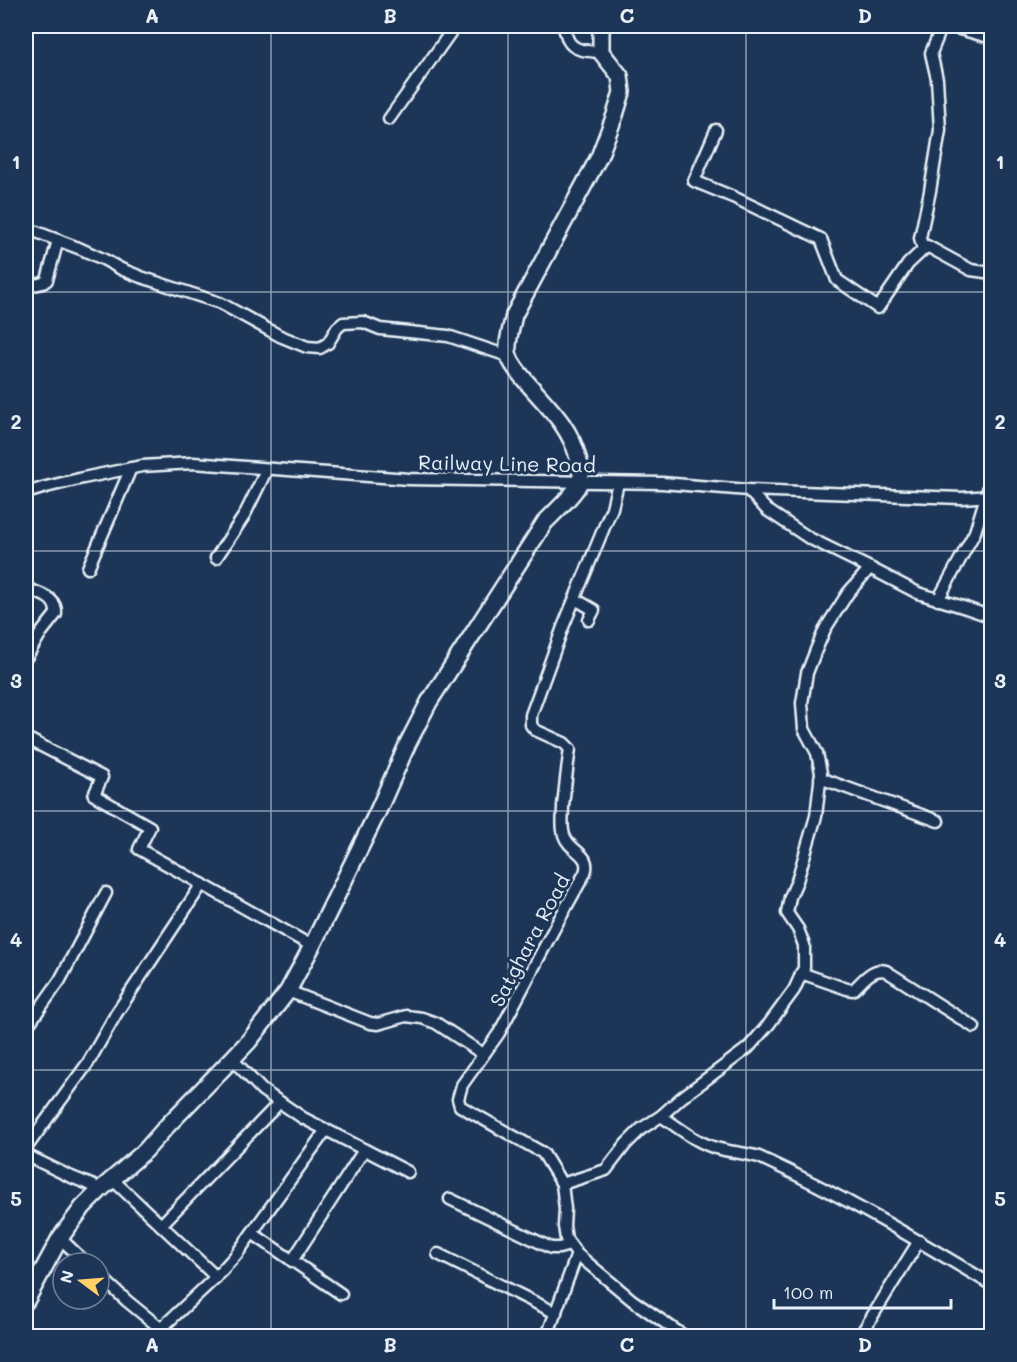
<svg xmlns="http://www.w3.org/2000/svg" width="1017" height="1362" font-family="Mali,sans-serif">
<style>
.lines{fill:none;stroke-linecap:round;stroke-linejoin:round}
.street-casing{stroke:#e8f1f8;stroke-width:15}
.secondary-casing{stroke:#e8f1f8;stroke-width:20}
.street{stroke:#1d3557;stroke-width:10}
.secondary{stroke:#1d3557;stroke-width:15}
.grid{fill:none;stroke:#e8f1f8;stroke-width:1.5;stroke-opacity:0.55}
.labels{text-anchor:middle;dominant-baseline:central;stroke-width:6;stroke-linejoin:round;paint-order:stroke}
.street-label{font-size:20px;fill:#e8f1f8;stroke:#1d3557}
.neatline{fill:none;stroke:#e8f1f8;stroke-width:2}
.grid-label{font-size:20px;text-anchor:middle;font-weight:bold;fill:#e8f1f8}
</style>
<rect width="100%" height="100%" fill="#1d3557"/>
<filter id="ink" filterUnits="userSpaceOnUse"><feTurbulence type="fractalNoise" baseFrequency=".0167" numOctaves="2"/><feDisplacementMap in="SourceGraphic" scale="12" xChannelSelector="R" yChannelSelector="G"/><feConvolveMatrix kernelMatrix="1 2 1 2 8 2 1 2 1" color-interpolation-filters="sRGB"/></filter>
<g filter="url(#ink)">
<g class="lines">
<defs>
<g id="street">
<path d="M563 26C565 30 566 35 568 40 574 52 590 51 601 52"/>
<polyline points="949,26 992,38"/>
<polyline points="389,119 455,26"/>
<polyline points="716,130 694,181 733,197 821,239 837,280 878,308 908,264 927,246 971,270 992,273"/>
<polyline points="26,228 81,249 103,259 121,269 141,277 220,303 280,336 307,347 320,348 328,343 337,328 343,323 363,322 380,329 448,336 508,356"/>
<polyline points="923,250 920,238 930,191 940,130 937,79 931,53 942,26"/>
<polyline points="26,288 26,287 43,283 47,280 58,240"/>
<path d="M618 483 612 508 563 627 531 715V725L535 730 564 743 570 749C567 768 565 787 563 806 563 815 561 826 564 835 569 852 592 853 585 873L555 927 499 1033 462 1085 458 1099 460 1106 543 1153 562 1184 565 1209 564 1226 566 1239 577 1254 632 1300 684 1336"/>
<polyline points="748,490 767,510 809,538 870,568 918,593 966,608 992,617"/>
<polyline points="26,493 46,487 83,478 142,466 193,463 409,479 662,483 748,490 961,498 992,496"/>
<polyline points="216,558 244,516 267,469"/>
<polyline points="88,568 131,468"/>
<path d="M26 588C38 594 57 596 56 614L41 633 26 658"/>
<polyline points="575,599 594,610 589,620"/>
<polyline points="938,600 975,532 992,477"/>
<polyline points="26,738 102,777 94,795 150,827 139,849 312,946"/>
<polyline points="820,778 938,821"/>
<path d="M801 973 847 989 853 990C862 982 872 967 886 971L974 1027"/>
<polyline points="288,991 370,1023 378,1024 406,1016 422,1018 436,1023 483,1054"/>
<polyline points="26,1028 60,980 106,893"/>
<polyline points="232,1059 262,1090 303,1118 408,1172"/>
<path d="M661 1116C678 1127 697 1143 716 1148 730 1152 745 1153 759 1157 840 1194 916 1239 992 1285"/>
<polyline points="26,1148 88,1063 116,1014 202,884"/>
<polyline points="26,1155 69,1176 101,1189"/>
<polyline points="112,1179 216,1277"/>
<polyline points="562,1184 606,1170 626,1144 641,1129 661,1116 681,1098 748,1048 769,1024 794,990 804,968 804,945 798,929 787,913 790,897 797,881 816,816 821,773 817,753 804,729 802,703 807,673 816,650 825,629 848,593 870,568"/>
<polyline points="450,1199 551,1248 559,1248 570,1245"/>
<polyline points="161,1225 280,1102"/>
<polyline points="252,1233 341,1294"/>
<polyline points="60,1238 86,1263"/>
<polyline points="438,1254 556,1313"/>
<polyline points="292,1261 364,1150"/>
<polyline points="99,1275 127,1301 170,1336"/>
<polyline points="153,1336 216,1277 236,1255 326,1130"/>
<polyline points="547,1336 577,1254"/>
<polyline points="860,1336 919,1241"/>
<polyline points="989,1336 992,1333"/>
</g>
<path id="secondary" d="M26 1301 60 1238 83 1207 101 1189 145 1151 167 1126 232 1059 249 1041 288 991 312 946 378 811 408 743 429 702 545 522C553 514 578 491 580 481 582 474 580 464 578 458 570 425 545 404 524 379 519 373 511 364 509 356 505 346 512 326 514 315L599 157 615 115 622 92 620 76 601 52V33L602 26"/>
</defs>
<!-- street casing -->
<use href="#street" class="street-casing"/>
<!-- secondary casing -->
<use href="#secondary" class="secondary-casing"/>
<!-- street -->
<use href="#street" class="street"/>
<!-- secondary -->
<use href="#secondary" class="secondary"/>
</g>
</g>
<!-- grid -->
<path class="grid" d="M271 26V1336M508 26V1336M746 26V1336M26 292H992M26 551H992M26 811H992M26 1070H992"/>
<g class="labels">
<!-- street labels -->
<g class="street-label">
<text transform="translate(507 463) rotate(1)">Railway Line Road</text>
<text transform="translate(529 940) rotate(-62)">Satghara Road</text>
</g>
</g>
<!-- margin -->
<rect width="1017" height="1362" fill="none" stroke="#1d3557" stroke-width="66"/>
<!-- north arrow -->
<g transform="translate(81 1281) rotate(286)"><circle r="28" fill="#1d3557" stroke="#6e8097" stroke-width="1.5"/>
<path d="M0-4.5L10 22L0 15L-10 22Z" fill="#ffd166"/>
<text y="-9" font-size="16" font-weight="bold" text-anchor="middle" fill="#e8f1f8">N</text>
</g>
<!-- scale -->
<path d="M774 1299v9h177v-9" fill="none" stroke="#e8f1f8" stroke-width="3"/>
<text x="783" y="1299" font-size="18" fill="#e8f1f8" stroke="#1d3557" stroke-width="4.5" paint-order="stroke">100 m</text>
<rect x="33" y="33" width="951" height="1296" class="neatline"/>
<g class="grid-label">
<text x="152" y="23">A</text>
<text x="390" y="23">B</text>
<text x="627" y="23">C</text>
<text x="865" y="23">D</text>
<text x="16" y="169">1</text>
<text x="1000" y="169">1</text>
<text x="16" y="429">2</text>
<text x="1000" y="429">2</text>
<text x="16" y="688">3</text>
<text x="1000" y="688">3</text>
<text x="16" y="947">4</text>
<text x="1000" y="947">4</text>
<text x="16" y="1206">5</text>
<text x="1000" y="1206">5</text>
<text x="152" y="1352">A</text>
<text x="390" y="1352">B</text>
<text x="627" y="1352">C</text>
<text x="865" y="1352">D</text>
</g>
</svg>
